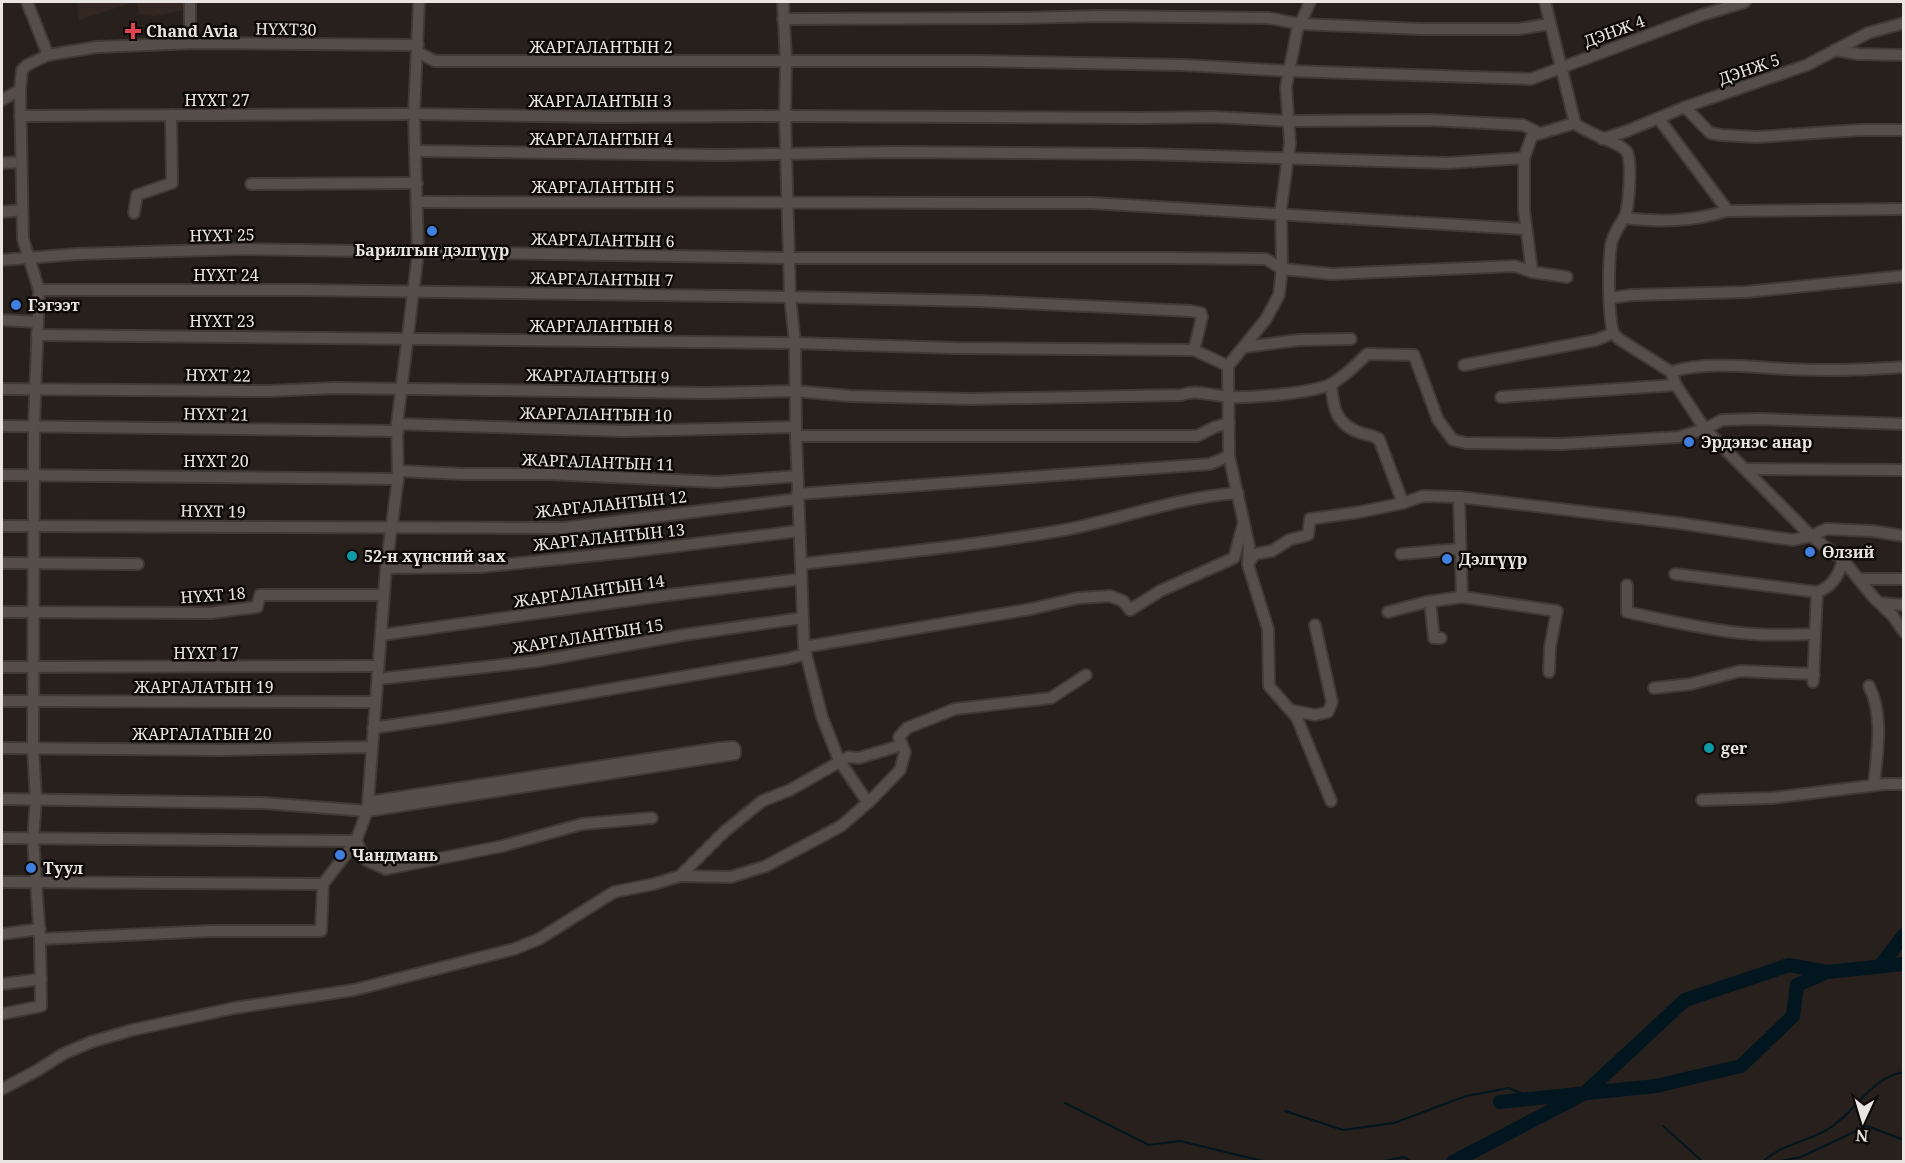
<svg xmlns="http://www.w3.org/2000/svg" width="1905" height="1163" font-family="'Noto Serif',serif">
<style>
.built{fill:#342721}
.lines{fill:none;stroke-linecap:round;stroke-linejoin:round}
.stream{stroke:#02161f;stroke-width:2}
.river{stroke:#02161f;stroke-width:14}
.minor-casing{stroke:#403a37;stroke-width:14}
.minor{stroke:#564e4b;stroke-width:10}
.health-dot{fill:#e0444e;stroke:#0d0a09;stroke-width:2}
.shop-dot{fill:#3f7fe0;stroke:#0d0a09;stroke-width:2}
.culture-dot{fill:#0f9aa8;stroke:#0d0a09;stroke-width:2}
.labels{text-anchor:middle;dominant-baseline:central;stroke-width:5;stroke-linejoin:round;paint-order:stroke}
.street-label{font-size:16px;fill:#e9e5e2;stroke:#0d0a09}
.poi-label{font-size:16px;font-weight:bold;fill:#e9e5e2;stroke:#0d0a09;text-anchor:start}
</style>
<rect width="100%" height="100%" fill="#27201d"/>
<!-- built -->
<g class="built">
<polygon points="77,2 134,2 79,20"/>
<polygon points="136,2 187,2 188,9 155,16 140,14"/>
</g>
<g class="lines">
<!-- stream -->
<g class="stream">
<polyline points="1065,1103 1149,1145 1180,1141 1267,1162"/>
<polyline points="1285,1111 1343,1130 1394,1123 1466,1096 1509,1088 1532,1098"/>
<polyline points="1663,1126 1703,1162"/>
<polyline points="1379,1162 1404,1157 1411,1162"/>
<path d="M1762 1162C1783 1144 1802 1143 1825 1131 1853 1116 1870 1077 1904 1072"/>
<polyline points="1774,1162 1801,1157 1867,1126 1904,1140"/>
</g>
<!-- river -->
<g class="river">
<polyline points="1880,966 1904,935"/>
<polyline points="1500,1102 1656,1086 1741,1066 1793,1016 1797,985 1827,972 1904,964"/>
<polyline points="1453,1162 1585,1093 1685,1000 1789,965 1827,972"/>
</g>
<defs>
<g id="minor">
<polyline points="27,2 48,55"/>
<polyline points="783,2 786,60 785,116 789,258 790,297 795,343 796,436 804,647"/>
<polyline points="1310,2 1297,31 1286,87 1290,143 1281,208 1282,269 1279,295 1266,319 1228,366 1229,456 1249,546 1248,565 1268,629 1269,686 1297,718 1331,801"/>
<path d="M1545 2 1575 123C1586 134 1622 143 1627 152 1632 161 1629 206 1625 216 1620 226 1613 233 1611 245 1608 267 1608 311 1613 333L1619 339 1671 372 1676 385 1705 429 1811 536 1843 560 1874 598 1893 616 1904 632"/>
<polyline points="783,19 1019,18 1102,16 1269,18 1300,24 1422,29 1519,29 1550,24"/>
<polyline points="190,43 190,2"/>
<polyline points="1835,50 1858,54 1904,55"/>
<polyline points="417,52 435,61 978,61 1183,65 1289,71 1531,79 1702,15 1745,2"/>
<polyline points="2,100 20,90"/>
<polyline points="1685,107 1710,133 1721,135 1757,137 1860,130 1904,130"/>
<polyline points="20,116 414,114 608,117 785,116 1142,118 1213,117 1289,121 1430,120 1523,125 1539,133"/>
<polyline points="1659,119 1728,211"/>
<polyline points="1602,139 1627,131 1685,107 1807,65 1868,33 1904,23"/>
<polyline points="416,151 719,155 895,152 1144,154 1448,163 1524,158"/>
<polyline points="2,163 21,162"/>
<polyline points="251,184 417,183"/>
<polyline points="418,202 1091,203 1526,229"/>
<polyline points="2,212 22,210"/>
<polyline points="134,213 137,195 172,183 171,115"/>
<path d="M1624 218C1659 222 1692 222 1726 211L1904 209"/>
<polyline points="2,260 77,254 243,249 789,258 1172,258 1266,259 1282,269 1332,274 1515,266 1532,272 1567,277"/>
<polyline points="1532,272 1524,210 1524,158 1532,136 1575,123"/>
<polyline points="39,290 306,290 790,297 978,301 1191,311 1201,313 1202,317 1194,350"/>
<polyline points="1610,298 1632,295 1745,292 1904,276"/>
<polyline points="2,320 37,322"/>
<polyline points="37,335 795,343 955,348 1194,350 1228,366"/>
<polyline points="1244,347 1299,340 1351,339"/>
<polyline points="1464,365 1596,340 1613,333"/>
<path d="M1671 372C1705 361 1751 367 1787 369 1825 371 1865 370 1904 367"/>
<path d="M1331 384C1333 408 1336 425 1361 433 1367 435 1373 435 1379 439L1403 503 1423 496 1459 497 1678 523 1793 540 1811 536 1826 529 1872 531 1904 536"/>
<path d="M2 389 268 391 335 388 706 393 795 391 850 396 971 399 1181 395C1197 389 1214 396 1231 397 1253 398 1312 393 1331 384 1344 377 1356 365 1367 354L1414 355 1438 420 1453 440 1466 443 1562 444 1679 437 1705 429 1722 420 1759 419 1904 424"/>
<polyline points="1501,397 1676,385"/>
<polyline points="397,424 624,431 796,427"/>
<polyline points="2,426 398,431"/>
<polyline points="796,436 1197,436 1215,427 1229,423"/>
<polyline points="1746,469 1904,470"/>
<polyline points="398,471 464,474 548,474 718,482 797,476"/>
<polyline points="2,475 398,479"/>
<polyline points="797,494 1210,464 1229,456"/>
<polyline points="1459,497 1462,597 1557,611 1550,647 1549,672"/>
<polyline points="2,526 563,528 797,499"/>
<polyline points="1401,554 1459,549"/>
<polyline points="2,563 138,564"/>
<path d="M801 564C889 554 977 545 1064 530 1122 519 1178 497 1238 493"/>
<polyline points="1248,564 1255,554 1272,551 1289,540 1308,535 1310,519 1360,512 1403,503"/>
<polyline points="386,568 480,567 628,552 798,531"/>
<polyline points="1675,574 1817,592"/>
<polyline points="1859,579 1904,579"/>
<path d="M1627 585V612C1665 620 1703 629 1741 633 1766 636 1791 635 1815 634"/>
<polyline points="1430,602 1434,638 1441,638"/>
<polyline points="1880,603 1904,605"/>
<polyline points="2,612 210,613 257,607 260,595 384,595"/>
<polyline points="1388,612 1426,602 1462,597"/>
<polyline points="381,635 668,595 801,579"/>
<polyline points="806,654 822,717 839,760 868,803"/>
<polyline points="2,667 378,666"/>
<polyline points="378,679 538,661 683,635 802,618"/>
<path d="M1813 682 1817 592C1833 587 1839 574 1843 560"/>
<path d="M1869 686C1884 715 1877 753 1874 785"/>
<polyline points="1654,688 1691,684 1740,671 1814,674"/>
<polyline points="2,701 375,702"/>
<polyline points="1290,710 1315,715 1328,712 1332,702 1315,625"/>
<polyline points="373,728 447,717 787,659 806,654 804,647 1031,609 1078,598 1110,596 1123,601 1130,610 1160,591 1234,558 1243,525"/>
<polyline points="2,748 222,750 371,747"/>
<polyline points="2,799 263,803 367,811 735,754 735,749 733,747 720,748 368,802"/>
<polyline points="1702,800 1772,798 1885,784 1904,784"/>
<polyline points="2,838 356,841 367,811 368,802 386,568 398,479 397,424 418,253 414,114 419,2"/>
<polyline points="680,876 731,877 766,866 841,826 872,799 900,770 905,752 899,737 907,728 955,709 1051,698 1086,675"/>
<polyline points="2,882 323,884"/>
<polyline points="2,934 40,929"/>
<polyline points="40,939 211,931 321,931 323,884 356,841 366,860 386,869 503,846 582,824 652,818"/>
<polyline points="2,984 41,979"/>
<polyline points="2,1014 41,1006 40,939 33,839 36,799 33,749 34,426 39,290 23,239 20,90 22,70 27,65 48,55 97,47 196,43 418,45"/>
<polyline points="2,1089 38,1070 63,1054 91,1042 132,1030 234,1008 354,990 514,949 539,939 614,892 654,884 680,876 724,832 762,801 790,790 848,757 859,758 902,745"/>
</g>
</defs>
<!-- minor casing -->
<use href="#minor" class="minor-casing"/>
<!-- minor -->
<use href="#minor" class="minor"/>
</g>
<!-- markers -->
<path class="health-dot" d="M130 22h6v6h6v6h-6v6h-6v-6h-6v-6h6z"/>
<g class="shop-dot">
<circle cx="432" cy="231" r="6"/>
<circle cx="16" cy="305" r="6"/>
<circle cx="1689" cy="442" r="6"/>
<circle cx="1810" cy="552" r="6"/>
<circle cx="1447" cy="559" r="6"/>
<circle cx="340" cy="855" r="6"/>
<circle cx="31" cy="868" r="6"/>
</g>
<g class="culture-dot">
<circle cx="352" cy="556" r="6"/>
<circle cx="1709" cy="748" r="6"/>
</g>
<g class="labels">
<!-- street labels -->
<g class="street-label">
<text transform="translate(286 29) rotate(1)">НҮХТ30</text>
<text transform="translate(1614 31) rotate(-20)">ДЭНЖ 4</text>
<text x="601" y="47">ЖАРГАЛАНТЫН 2</text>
<text transform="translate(1749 69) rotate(-19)">ДЭНЖ 5</text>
<text x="217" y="100">НҮХТ 27</text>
<text x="600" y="101">ЖАРГАЛАНТЫН 3</text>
<text x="601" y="139">ЖАРГАЛАНТЫН 4</text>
<text x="603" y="187">ЖАРГАЛАНТЫН 5</text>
<text transform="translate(222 235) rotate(-1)">НҮХТ 25</text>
<text transform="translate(603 240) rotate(1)">ЖАРГАЛАНТЫН 6</text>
<text x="226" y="275">НҮХТ 24</text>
<text transform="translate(602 279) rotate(1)">ЖАРГАЛАНТЫН 7</text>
<text x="222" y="321">НҮХТ 23</text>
<text x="601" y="326">ЖАРГАЛАНТЫН 8</text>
<text transform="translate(218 375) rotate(1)">НҮХТ 22</text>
<text transform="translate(598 376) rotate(1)">ЖАРГАЛАНТЫН 9</text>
<text transform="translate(216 414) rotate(1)">НҮХТ 21</text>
<text transform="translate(596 414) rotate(1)">ЖАРГАЛАНТЫН 10</text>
<text x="216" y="461">НҮХТ 20</text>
<text transform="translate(598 462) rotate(2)">ЖАРГАЛАНТЫН 11</text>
<text transform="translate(611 504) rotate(-6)">ЖАРГАЛАНТЫН 12</text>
<text transform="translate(213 511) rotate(1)">НҮХТ 19</text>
<text transform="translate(609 537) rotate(-6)">ЖАРГАЛАНТЫН 13</text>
<text transform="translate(589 591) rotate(-8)">ЖАРГАЛАНТЫН 14</text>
<text transform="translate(213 595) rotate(-4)">НҮХТ 18</text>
<text transform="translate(588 636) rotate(-9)">ЖАРГАЛАНТЫН 15</text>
<text x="206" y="653">НҮХТ 17</text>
<text x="204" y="687">ЖАРГАЛАТЫН 19</text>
<text x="202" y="734">ЖАРГАЛАТЫН 20</text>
</g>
<!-- poi labels -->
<g class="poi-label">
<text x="146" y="31">Chand Avia</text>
<text x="432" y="250" text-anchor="middle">Барилгын дэлгүүр</text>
<text x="28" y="305">Гэгээт</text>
<text x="1701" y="442">Эрдэнэс анар</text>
<text x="1822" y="552">Өлзий</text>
<text x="364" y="556">52-н хүнсний зах</text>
<text x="1459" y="559">Дэлгүүр</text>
<text x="1721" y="748">ger</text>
<text x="352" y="855">Чандмань</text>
<text x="43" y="868">Туул</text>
</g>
</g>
<!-- border -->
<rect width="1905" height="1163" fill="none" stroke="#e9e5e2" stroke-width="6"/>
<!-- north arrow -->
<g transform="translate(1863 1121) rotate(184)" stroke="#0d0a09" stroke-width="4.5" paint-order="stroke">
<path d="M0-4.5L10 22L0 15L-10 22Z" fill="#e9e5e2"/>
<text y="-9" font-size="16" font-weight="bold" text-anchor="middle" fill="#e9e5e2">N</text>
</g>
</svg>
